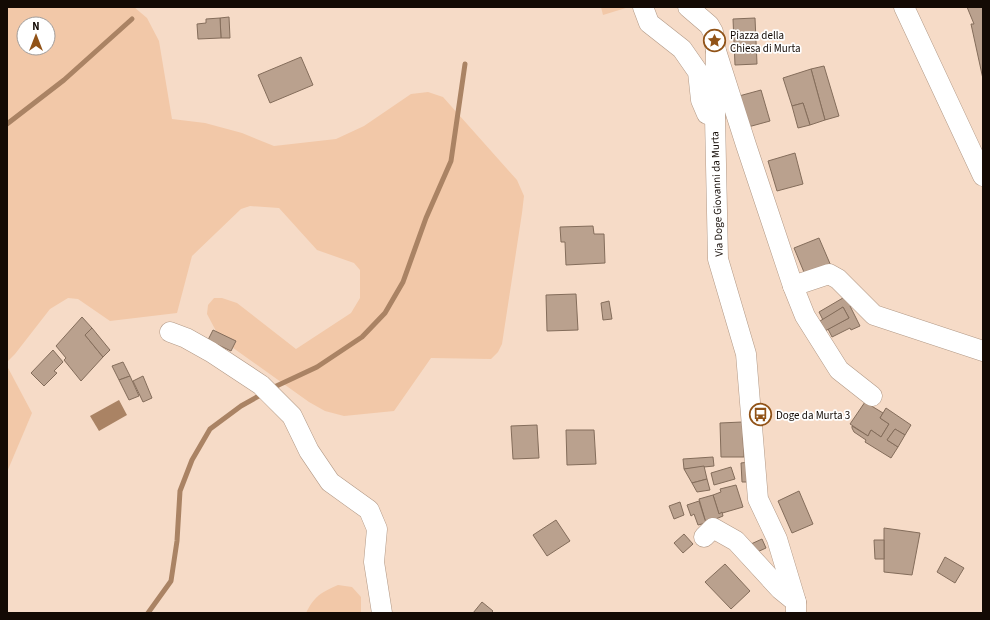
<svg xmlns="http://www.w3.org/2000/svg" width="990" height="620" font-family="'Source Sans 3',sans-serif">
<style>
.green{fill:#f2c8a8;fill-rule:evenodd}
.water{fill:#aa8364}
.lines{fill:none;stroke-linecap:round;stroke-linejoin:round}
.stream{stroke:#aa8364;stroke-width:5}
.building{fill:#baa18e;stroke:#846d5b}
.minor-casing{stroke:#b29986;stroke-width:21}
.minor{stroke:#fff;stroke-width:20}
.labels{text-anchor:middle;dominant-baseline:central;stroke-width:3.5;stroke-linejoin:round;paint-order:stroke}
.poi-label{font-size:11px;fill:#130a04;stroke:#fff;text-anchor:start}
.street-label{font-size:11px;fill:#130a04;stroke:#fff}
</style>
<rect width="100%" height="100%" fill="#f6dbc7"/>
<!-- green -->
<g class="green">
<path d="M7 7H134L147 18 159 41 172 119 205 123 242 133 274 146 336 139 364 126 411 94 428 92 443 97 517 180 524 196 522 213 502 344 498 352 491 359 431 358 394 411 344 416 325 411 309 402 229 345 216 331 207 314 208 305 214 298H222L237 303 296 349 351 313 360 298V270L354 263 317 250 279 208 250 206 241 209 192 256 177 313 110 321 78 299 68 298 50 309 15 354 7 362ZM24 24H48V48H24Z"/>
<polygon points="601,7 629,7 603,15"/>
<polygon points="7,366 32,413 7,472"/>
<path d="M338 585 352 587 361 597V613H306C314 596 322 592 338 585Z"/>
</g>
<!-- water -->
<polygon class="water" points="119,400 127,415 99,431 90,416"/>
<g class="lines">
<!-- stream -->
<g class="stream">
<polyline points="7,124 64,80 132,19"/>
<polyline points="270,389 317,367 362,337 385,313 403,282 426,218 451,161 465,64"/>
<polyline points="148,613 171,581 177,541 180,491 192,460 210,429 241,406 264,393"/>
</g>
</g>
<!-- building -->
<g class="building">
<polygon points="967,7 983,7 983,79 971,24 974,24"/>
<polygon points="229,17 230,38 221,38 220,18"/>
<polygon points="220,18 221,38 198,39 197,24 206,23 206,19"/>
<polygon points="755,18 757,64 735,65 733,19"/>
<polygon points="301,57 313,85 270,103 258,75"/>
<polygon points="824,66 839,116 825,120 811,69"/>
<polygon points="811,69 825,120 810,125 803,103 792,106 783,78"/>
<polygon points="761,90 770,121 748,127 739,96"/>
<polygon points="803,103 810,125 798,128 792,106"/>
<polygon points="795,153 803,184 777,191 768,161"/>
<polygon points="593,226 594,234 604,234 605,263 566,265 565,242 561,242 560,227"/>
<polygon points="819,238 831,266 806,277 794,248"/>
<polygon points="576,294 578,330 547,331 546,295"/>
<polygon points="848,295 852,305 850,306 860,326 851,330 850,328 832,337 828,329 849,318 843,307 823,320 819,312"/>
<polygon points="609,301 612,319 603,320 601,303"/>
<polygon points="843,307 849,318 825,331 820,321"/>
<polygon points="82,317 92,328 85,335 103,357 81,381 64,360 66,358 56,346"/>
<polygon points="92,328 110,350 103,357 85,335"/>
<polygon points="213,330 236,341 231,351 208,340"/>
<polygon points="53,350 63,362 54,371 57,373 44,386 31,373"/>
<polygon points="123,362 130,376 119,380 112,366"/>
<polygon points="130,376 139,396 129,400 119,380"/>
<polygon points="143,376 152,398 143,402 133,381"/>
<polygon points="865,402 883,413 880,418 889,424 881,437 871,430 868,436 850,424"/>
<polygon points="886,408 911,425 905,435 895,429 887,440 898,447 891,458 865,442 866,440 854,432 852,428 852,426 868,436 871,430 881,437 889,424 880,418"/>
<polygon points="742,422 744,457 721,457 720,423"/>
<polygon points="537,425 539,458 513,459 511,426"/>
<polygon points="895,429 905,435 898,447 887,440"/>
<polygon points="566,430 594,430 596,464 567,465"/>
<polygon points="713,457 714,466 684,469 683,459"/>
<polygon points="749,462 749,482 742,482 741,463"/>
<polygon points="704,466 707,479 692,483 684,469"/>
<polygon points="731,467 735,479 714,485 711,473"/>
<polygon points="707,479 710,490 697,492 692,483"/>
<polygon points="736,485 743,507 719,514 713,495 721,492 720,489"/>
<polygon points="799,491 813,524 792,533 778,501"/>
<polygon points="713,495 719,514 722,512 723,516 706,523 699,499"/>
<polygon points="699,501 706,523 698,525 694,514 691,516 687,505"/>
<polygon points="680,502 684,515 674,519 669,506"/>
<polygon points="556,520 570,541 547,556 533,535"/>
<polygon points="884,528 920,533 912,575 884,572"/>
<polygon points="684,534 693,544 683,553 674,543"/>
<polygon points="762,539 766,548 755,553 751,544"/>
<polygon points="874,540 884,540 884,559 875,559"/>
<polygon points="945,557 964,568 955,583 937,572"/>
<polygon points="725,564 750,591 731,609 705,582"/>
<polygon points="482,602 493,611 491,613 473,613"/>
</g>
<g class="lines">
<defs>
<g id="minor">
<polyline points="643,7 649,23 682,49 698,72 701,100 707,114 715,117"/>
<polyline points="688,7 709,25 713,32 716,51 746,145 793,286 805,316 839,370 872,396"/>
<polyline points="904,7 983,176"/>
<polyline points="716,51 715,117 718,259 746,354 758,499 777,539 796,602 796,613"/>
<polyline points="793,286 829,274 838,279 874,315 983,351"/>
<polyline points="170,332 186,338 211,352 261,385 292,416 309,451 330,482 369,510 377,529 374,562 382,613"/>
<polyline points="704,537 713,528 736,541 780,589 796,602"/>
</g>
</defs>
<!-- minor casing -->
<use href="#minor" class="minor-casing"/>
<!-- minor -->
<use href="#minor" class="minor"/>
</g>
<!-- icons -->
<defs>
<symbol id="sight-ring" viewBox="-11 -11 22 22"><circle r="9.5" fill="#fff" stroke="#915318" stroke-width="1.5"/><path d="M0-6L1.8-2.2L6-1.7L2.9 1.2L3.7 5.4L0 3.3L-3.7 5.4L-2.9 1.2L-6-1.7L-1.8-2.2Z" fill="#915318"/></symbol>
<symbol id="bus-ring" viewBox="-11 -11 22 22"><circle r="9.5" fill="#fff" stroke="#915318" stroke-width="1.5"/><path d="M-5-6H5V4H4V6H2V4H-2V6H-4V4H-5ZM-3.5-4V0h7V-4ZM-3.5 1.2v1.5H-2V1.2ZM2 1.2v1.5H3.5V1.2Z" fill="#915318"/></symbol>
</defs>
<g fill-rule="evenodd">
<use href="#sight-ring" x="702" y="28" width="25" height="25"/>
<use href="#bus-ring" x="748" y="402" width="25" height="25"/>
</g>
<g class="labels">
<!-- poi labels -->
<g class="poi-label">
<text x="730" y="35">Piazza della<tspan x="730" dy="13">Chiesa di Murta</tspan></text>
<text x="776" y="415">Doge da Murta 3</text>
</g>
<!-- street labels -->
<g class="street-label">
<text transform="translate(717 194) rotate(-92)">Via Doge Giovanni da Murta</text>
</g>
</g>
<!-- border -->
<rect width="990" height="620" fill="none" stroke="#130a04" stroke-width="16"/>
<!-- north arrow -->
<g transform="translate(36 36)"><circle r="19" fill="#ffffff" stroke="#a19d9b"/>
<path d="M0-3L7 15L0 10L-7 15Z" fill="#915318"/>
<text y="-6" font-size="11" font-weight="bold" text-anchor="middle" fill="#130a04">N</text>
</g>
</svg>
